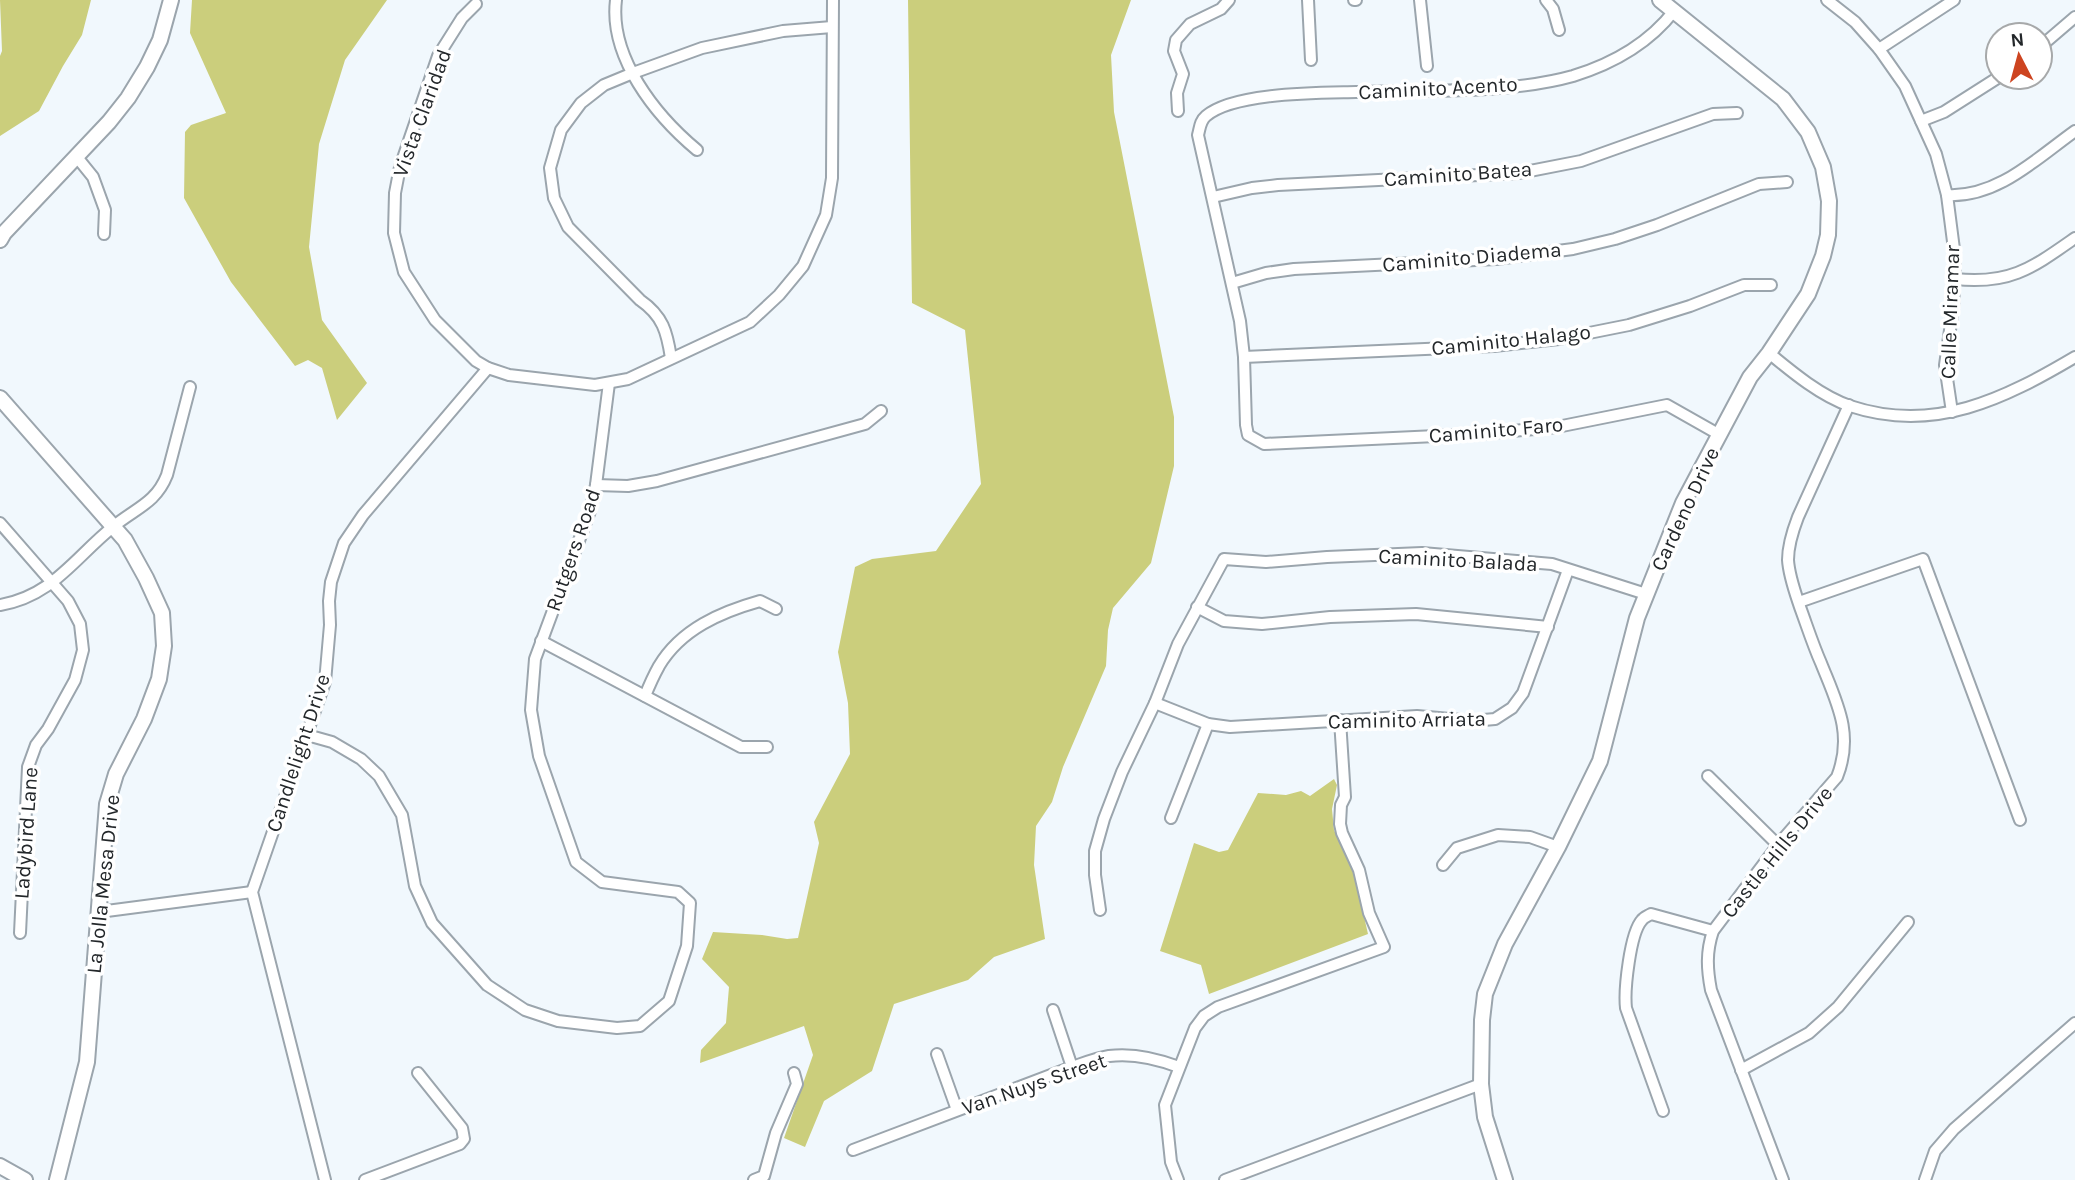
<svg xmlns="http://www.w3.org/2000/svg" width="2075" height="1180" font-family="Karla,sans-serif">
<style>
.green{fill:#cbce7c}
.lines{fill:none;stroke-linecap:round;stroke-linejoin:round}
.street-casing{stroke:#9ba5ad;stroke-width:14}
.secondary-casing{stroke:#9ba5ad;stroke-width:18}
.street{stroke:#fff;stroke-width:10}
.secondary{stroke:#fff;stroke-width:14}
.labels{text-anchor:middle;dominant-baseline:central;stroke-width:7;stroke-linejoin:round;paint-order:stroke}
.street-label{font-size:21px;fill:#23272a;stroke:#fff}
</style>
<rect width="100%" height="100%" fill="#f1f8fd"/>
<!-- green -->
<g class="green">
<polygon points="0,0 91,0 82,35 63,66 39,111 0,136 0,56 2,51"/>
<polygon points="192,0 387,0 345,60 319,144 309,247 322,320 367,383 337,420 322,368 308,360 295,366 231,282 184,198 185,132 191,125 226,113 190,33"/>
<polygon points="908,0 1131,0 1111,55 1114,112 1174,417 1174,466 1151,563 1113,608 1108,630 1106,666 1063,767 1052,802 1036,826 1034,865 1045,939 994,957 968,980 894,1004 872,1071 824,1101 805,1147 784,1138 813,1055 804,1026 700,1063 701,1050 726,1023 729,987 702,959 713,932 762,935 787,939 798,938 819,843 814,822 850,754 848,703 838,652 855,567 872,559 936,551 981,484 965,330 912,303"/>
<polygon points="1334,779 1337,785 1332,809 1334,830 1354,873 1368,934 1209,994 1201,965 1160,951 1194,843 1219,852 1228,850 1258,793 1286,795 1301,791 1310,796"/>
</g>
<g class="lines">
<defs>
<g id="street">
<path d="M616 0C609 57 655 115 697 150"/>
<polyline points="1308,0 1311,60"/>
<polyline points="1354,0 1356,0"/>
<polyline points="1420,0 1427,66"/>
<polyline points="1546,0 1553,9 1559,30"/>
<polyline points="1827,0 1855,22 1879,49 1905,86 1936,154 1947,195 1955,257 1953,309 1945,365 1952,412"/>
<polyline points="476,4 462,18 438,56 400,167 395,193 394,233 404,272 435,320 476,361 488,368 509,375 595,385 628,379 750,322 779,295 803,266 826,215 832,178 833,0"/>
<path d="M1674 11C1649 43 1612 64 1573 76 1509 94 1423 90 1356 92 1320 93 1234 92 1206 116 1200 121 1200 128 1198 135L1240 321 1244 357 1246 425 1248 435 1264 444 1479 434 1557 427 1667 405 1720 435"/>
<polyline points="2040,47 2075,17"/>
<polyline points="1879,49 1954,0"/>
<polyline points="1178,111 1177,93 1183,74 1174,51 1176,40 1190,24 1221,9 1229,0"/>
<polyline points="1921,121 1944,112 1999,77"/>
<polyline points="76,156 93,177 105,210 104,234"/>
<path d="M1947 195C1997 198 2037 158 2075 131"/>
<polyline points="1213,197 1252,188 1278,185 1519,173 1581,161 1713,114 1737,113"/>
<path d="M1955 279C2010 285 2032 268 2075 238"/>
<polyline points="1232,283 1266,273 1294,269 1496,259 1573,249 1615,239 1657,225 1759,184 1787,182"/>
<path d="M1769 353C1793 373 1821 396 1850 406 1934 434 2004 399 2075 357"/>
<polyline points="1244,357 1494,346 1559,339 1629,325 1690,306 1744,285 1771,285"/>
<path d="M671 358C667 332 663 316 640 300L568 227 554 198 550 168 561 130 581 103 604 85 633 73 702 48 783 31 832 27"/>
<polyline points="596,485 628,486 657,481 865,424 881,411"/>
<polyline points="0,523 68,601 80,624 83,650 75,680 48,729 36,745 28,767 20,933"/>
<polyline points="1799,602 1923,559 2020,820"/>
<path d="M0 605C53 596 75 557 114 526 136 508 156 503 167 475L190 387"/>
<polyline points="1197,607 1224,621 1262,624 1330,617 1416,614 1548,627"/>
<polyline points="541,641 741,747 767,747"/>
<path d="M645 696C649 686 654 675 659 666 681 629 721 612 760 601L776 609"/>
<polyline points="1155,703 1208,724 1230,727 1417,716 1472,721 1495,719 1512,708 1523,693 1568,570"/>
<polyline points="307,735 332,742 361,759 379,776 402,815 415,886 432,923 487,985 525,1010 558,1021 617,1028 640,1026 669,1001 687,946 690,903 678,892 602,882 576,862 539,756 531,710 535,659 590,511 596,485 609,383"/>
<polyline points="1708,776 1778,845"/>
<polyline points="1171,818 1208,724"/>
<polyline points="1443,865 1457,848 1498,835 1530,837 1558,847"/>
<polyline points="1100,910 1095,875 1095,851 1104,819 1122,772 1155,703 1178,644 1224,559 1266,562 1327,557 1422,553 1552,564 1646,594"/>
<polyline points="99,912 252,892"/>
<polyline points="1053,1010 1072,1067"/>
<polyline points="937,1054 957,1110"/>
<polyline points="1741,1070 1809,1033 1838,1007 1908,922"/>
<path d="M1663 1111 1626 1008C1624 990 1630 933 1642 920 1644 917 1648 916 1651 914L1713 931"/>
<path d="M853 1150 1072 1067C1084 1063 1097 1058 1109 1056 1132 1053 1158 1059 1179 1067"/>
<polyline points="325,1180 252,892 325,682 330,625 329,601 331,582 344,543 363,515 488,368"/>
<polyline points="365,1180 460,1144 464,1139 462,1128 418,1073"/>
<polyline points="754,1180 764,1176 776,1133 797,1084 794,1073"/>
<polyline points="1178,1180 1171,1162 1165,1105 1195,1028 1204,1016 1218,1007 1384,947 1369,913 1359,870 1342,833 1340,824 1341,805 1345,797 1340,720"/>
<polyline points="1225,1180 1481,1084"/>
<path d="M1783 1180 1711 990C1707 969 1706 952 1713 931L1778 845 1837 777C1854 734 1837 703 1821 663 1813 645 1807 626 1800 607 1795 592 1789 576 1788 560 1788 546 1793 530 1798 517L1849 405"/>
<polyline points="1925,1180 1935,1151 1954,1129 2075,1023"/>
</g>
<g id="secondary">
<polyline points="0,240 4,233 109,122 128,98 147,67 160,40 171,0"/>
<polyline points="0,398 125,540 146,578 162,613 164,646 159,679 144,719 116,774 107,804 87,1062 57,1180"/>
<polyline points="0,1166 25,1180"/>
<polyline points="1505,1180 1485,1117 1481,1084 1482,1020 1485,994 1505,944 1558,847 1600,761 1637,618 1683,503 1750,377 1769,353 1808,294 1823,256 1828,235 1829,201 1823,167 1808,132 1783,99 1660,0"/>
</g>
</defs>
<!-- street casing -->
<use href="#street" class="street-casing"/>
<!-- secondary casing -->
<use href="#secondary" class="secondary-casing"/>
<!-- street -->
<use href="#street" class="street"/>
<!-- secondary -->
<use href="#secondary" class="secondary"/>
</g>
<g class="labels">
<!-- street labels -->
<g class="street-label">
<text transform="translate(1438 88) rotate(-3)">Caminito Acento</text>
<text transform="translate(422 113) rotate(-70)">Vista Claridad</text>
<text transform="translate(1458 174) rotate(-4)">Caminito Batea</text>
<text transform="translate(1472 257) rotate(-5)">Caminito Diadema</text>
<text transform="translate(1950 312) rotate(-88)">Calle Miramar</text>
<text transform="translate(1511 340) rotate(-6)">Caminito Halago</text>
<text transform="translate(1496 430) rotate(-5)">Caminito Faro</text>
<text transform="translate(1685 509) rotate(-65)">Cardeno Drive</text>
<text transform="translate(573 550) rotate(-71)">Rutgers Road</text>
<text transform="translate(1458 560) rotate(3)">Caminito Balada</text>
<text transform="translate(1407 720) rotate(-1)">Caminito Arriata</text>
<text transform="translate(298 753) rotate(-72)">Candlelight Drive</text>
<text transform="translate(26 833) rotate(-86)">Ladybird Lane</text>
<text transform="translate(1777 852) rotate(-51)">Castle Hills Drive</text>
<text transform="translate(103 884) rotate(-84)">La Jolla Mesa Drive</text>
<text transform="translate(1034 1084) rotate(-19)">Van Nuys Street</text>
</g>
</g>
<!-- north arrow -->
<g transform="translate(2019 56) rotate(354)"><circle r="33" fill="#ffffff" stroke="#a7a9aa" stroke-width="2"/>
<path d="M0-5L12 26L0 18L-12 26Z" fill="#cd4420"/>
<text y="-10" font-size="19" font-weight="bold" text-anchor="middle" fill="#23272a">N</text>
</g>
</svg>
